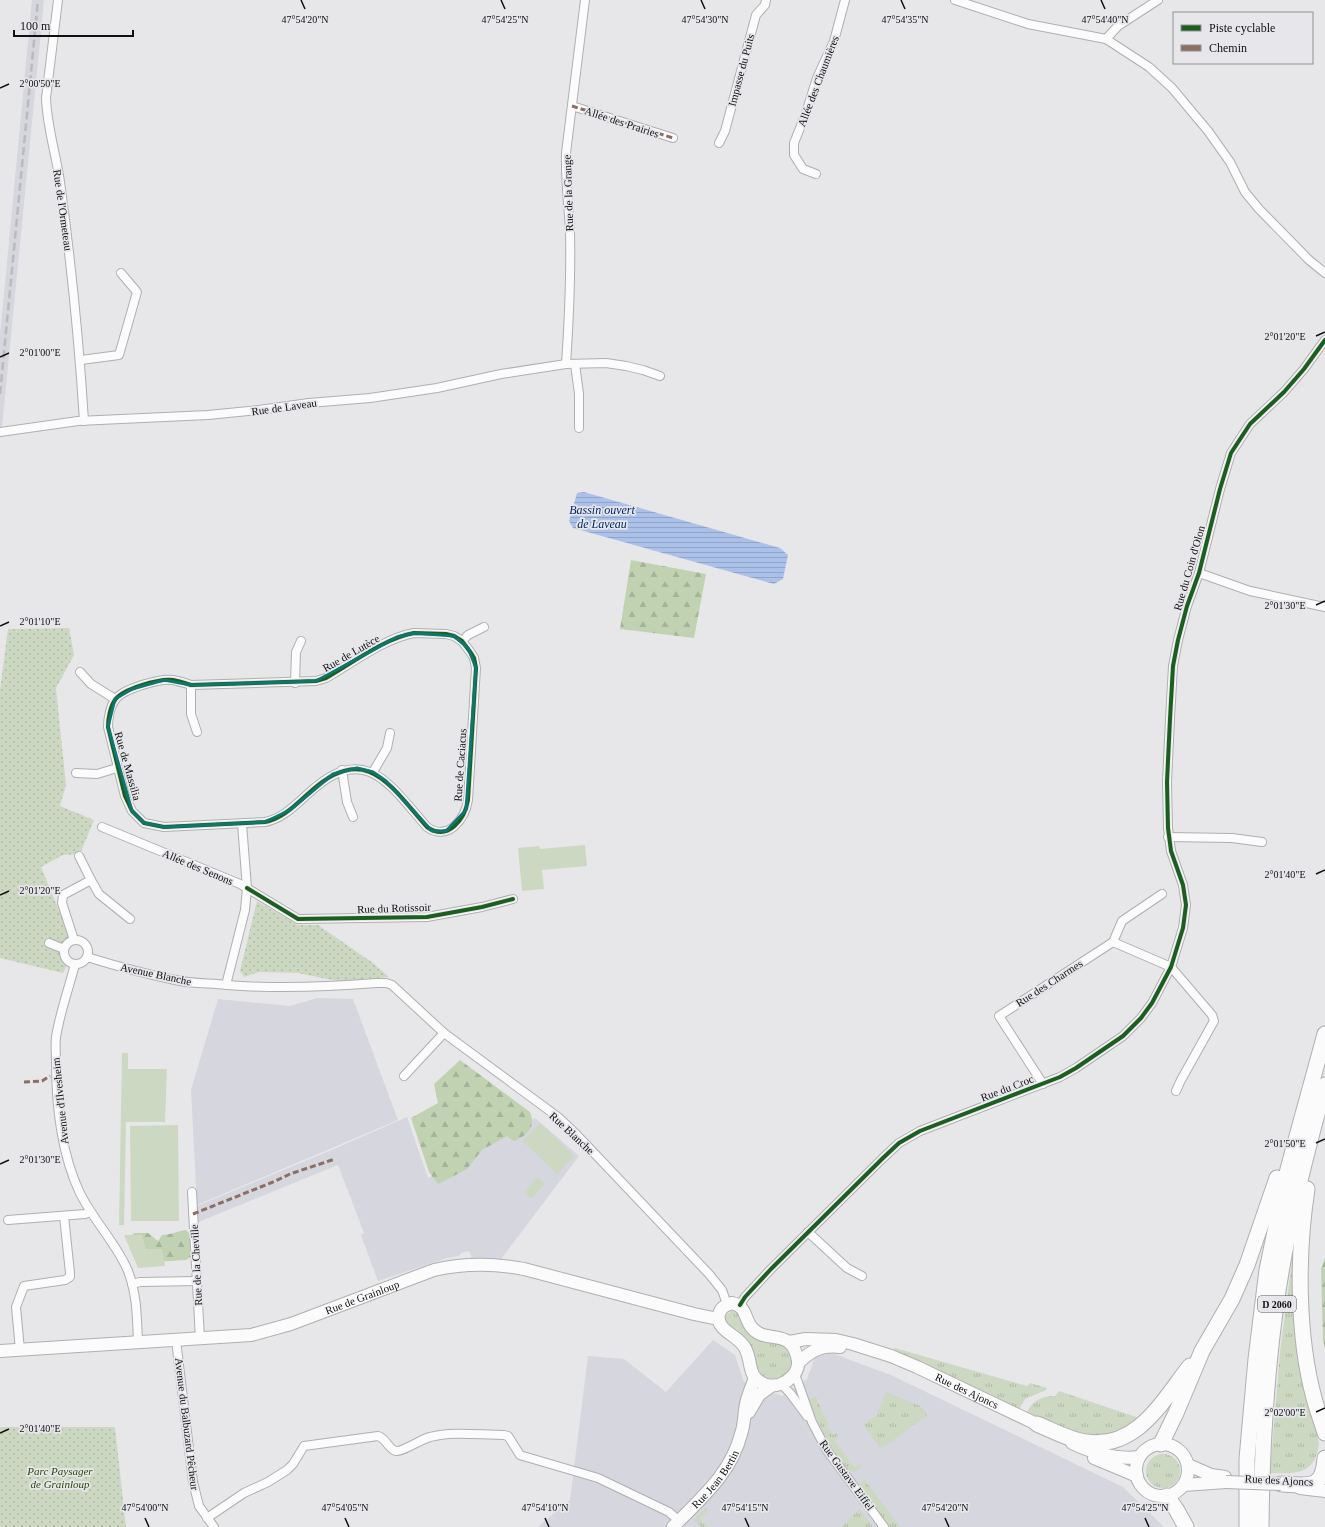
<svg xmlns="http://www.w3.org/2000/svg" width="1325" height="1527" font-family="'Times New Roman',serif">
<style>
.built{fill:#d5d6de}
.grass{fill:url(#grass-tufts)}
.forest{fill:url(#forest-firs)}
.park{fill:url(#park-dots)}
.pitch{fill:#ccd8c2}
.water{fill:url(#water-rules)}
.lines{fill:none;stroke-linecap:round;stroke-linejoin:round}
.street-casing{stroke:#afafb1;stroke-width:10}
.secondary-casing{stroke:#afafb1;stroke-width:14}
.highway-casing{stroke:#afafb1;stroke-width:17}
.street{stroke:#fbfbfc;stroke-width:8}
.secondary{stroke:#fbfbfc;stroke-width:12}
.highway{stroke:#fbfbfc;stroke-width:15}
.rail{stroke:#bbbbbc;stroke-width:2.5;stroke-dasharray:8 4;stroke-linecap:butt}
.secondary-bridge-casing{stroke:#afafb1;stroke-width:14;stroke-linecap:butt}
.secondary-bridge{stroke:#fbfbfc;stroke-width:12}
.quiet{stroke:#8d6e63;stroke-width:3;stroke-dasharray:6 3;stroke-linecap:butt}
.cycleway-casing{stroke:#e6e6eb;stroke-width:6}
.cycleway{stroke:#1b5e20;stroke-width:4}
.marked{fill:none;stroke:#0f766e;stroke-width:3;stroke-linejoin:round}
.ticks{fill:none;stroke:#111112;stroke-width:1.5}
.labels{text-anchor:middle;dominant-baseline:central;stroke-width:3.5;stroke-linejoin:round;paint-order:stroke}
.shield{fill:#e6e6eb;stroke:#515153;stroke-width:1}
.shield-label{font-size:10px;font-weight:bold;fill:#111112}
.street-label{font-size:11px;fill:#111112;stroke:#e6e6eb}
.park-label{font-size:11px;font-style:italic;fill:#2d4704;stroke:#e6e6eb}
.water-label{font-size:12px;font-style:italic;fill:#042766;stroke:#e6e6eb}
.ticks-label{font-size:10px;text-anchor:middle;fill:#111112;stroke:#e6e6eb;stroke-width:3.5;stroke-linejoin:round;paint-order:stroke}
</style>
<defs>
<pattern id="grass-tufts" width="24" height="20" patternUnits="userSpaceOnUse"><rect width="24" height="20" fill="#ccd8c2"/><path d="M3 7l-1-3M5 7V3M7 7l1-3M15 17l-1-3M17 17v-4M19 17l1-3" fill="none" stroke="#aeb8a6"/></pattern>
<pattern id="forest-firs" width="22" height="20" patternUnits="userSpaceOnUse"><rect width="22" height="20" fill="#c1d2b2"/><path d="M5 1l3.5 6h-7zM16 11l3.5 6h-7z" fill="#a5b398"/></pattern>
<pattern id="park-dots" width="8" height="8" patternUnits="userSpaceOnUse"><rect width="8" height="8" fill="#ccd8c2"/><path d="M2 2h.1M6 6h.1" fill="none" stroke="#aeb8a6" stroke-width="1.8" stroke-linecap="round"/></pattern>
<pattern id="water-rules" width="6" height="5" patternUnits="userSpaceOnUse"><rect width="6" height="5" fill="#abc1e9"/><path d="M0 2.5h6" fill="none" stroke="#92a5c7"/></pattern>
</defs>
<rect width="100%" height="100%" fill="#e7e7ea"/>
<!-- built -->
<g class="built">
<polygon points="32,0 44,0 2,427 0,427 0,336"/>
<polygon points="317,998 353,999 398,1120 197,1205 191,1090 218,999 290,1006"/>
<polygon points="407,1117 428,1178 535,1118 579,1156 501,1259 472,1259 469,1251 461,1253 459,1256 447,1258 378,1281 361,1235 364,1233 338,1165 198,1222 197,1206 334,1149"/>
<polygon points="713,1340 735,1355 744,1382 782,1396 807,1379 815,1357 832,1353 893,1376 1123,1487 1164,1527 538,1527 570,1500 588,1356 624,1359 666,1392"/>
</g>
<!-- grass -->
<g class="grass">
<path d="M1296 1230 1304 1375 1319 1444C1315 1475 1295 1474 1270 1473L1280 1352Z"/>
<path d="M732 1311H736L785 1346 793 1358C791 1366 789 1374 780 1377 753 1386 757 1352 746 1339 743 1336 740 1332 737 1330 731 1325 722 1324 726 1315Z"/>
<polygon points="895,1348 1027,1386 1030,1383 1047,1388 1046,1390 1025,1399 1018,1411 893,1352"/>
<path d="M1059 1391 1142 1419 1125 1433 1089 1439 1027 1414C1030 1401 1043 1396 1055 1396Z"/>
<polygon points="886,1392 920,1406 927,1414 926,1416 881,1449 863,1425 877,1415"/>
<path d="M816 1397 824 1416 829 1424 827 1426 833 1435 837 1433 839 1436 834 1440 854 1467 860 1464 861 1466C858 1471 854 1472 848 1471L830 1446 807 1399Z"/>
<circle cx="1163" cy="1471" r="17"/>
<polygon points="865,1480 900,1527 890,1527 858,1485"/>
<polygon points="706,1507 708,1510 700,1519 708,1527 701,1527 694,1520"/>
<polygon points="859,1509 873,1527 842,1527"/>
</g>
<!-- forest -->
<g class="forest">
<polygon points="631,560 706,574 694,638 620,629"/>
<path d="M460 1060 530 1112C536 1127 528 1135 514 1141L507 1136 482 1150 467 1169 438 1184 429 1172 411 1118 438 1103 434 1084Z"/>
<path d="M186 1230 190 1234 192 1256 186 1260 154 1262 130 1237 134 1233H148L158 1241 162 1235C171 1235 177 1231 186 1230Z"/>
<polygon points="1325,1258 1325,1348 1323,1341 1321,1269"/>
</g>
<!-- park -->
<g class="park">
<polygon points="69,628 74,655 56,688 66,785 60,806 94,820 80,854 63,855 41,867 70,937 63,943 59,952 63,961 67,965 63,973 0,958 0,690 8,629"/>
<polygon points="257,901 298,925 318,925 373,963 389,977 337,981 298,973 259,972 244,977 240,971"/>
<polygon points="0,1427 115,1427 126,1527 0,1527"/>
</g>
<!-- pitch -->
<g class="pitch">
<polygon points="585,845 587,866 542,870 544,889 522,891 518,848 539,846 540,849"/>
<polygon points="122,1053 128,1053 128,1069 167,1069 165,1122 126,1122 124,1225 119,1225"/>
<polygon points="540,1123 574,1156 557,1174 523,1141"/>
<polygon points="178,1125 179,1221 131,1221 130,1126"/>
<polygon points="538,1177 545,1184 531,1199 524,1192"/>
<polygon points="124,1235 142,1235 146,1249 162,1249 165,1266 138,1268"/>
</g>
<!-- water -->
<polygon class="water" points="584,492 780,548 788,555 783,579 774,584 573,528 569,521 577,493"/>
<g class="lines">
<defs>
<g id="street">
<path d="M58 0 46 98C47 127 56 154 60 182 71 261 79 341 84 421"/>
<polyline points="955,0 1028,24 1106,39 1149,67 1172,88 1208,131 1230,162 1245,192 1259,209 1309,260 1325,273"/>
<polyline points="1106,39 1118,26 1158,0"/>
<polyline points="572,106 673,138"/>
<polyline points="719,143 725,131 756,15 765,5 766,0"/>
<polyline points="816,174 803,169 794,155 794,143 806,113 817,78 834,41 845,0"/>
<polyline points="81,360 119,355 137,292 121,273"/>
<path d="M566 364C569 320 571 276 570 233 569 206 565 180 566 153L585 0"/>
<polyline points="575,364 579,394 579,428"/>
<polyline points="0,432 78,421 208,415 259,410 309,403 370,398 437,388 501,374 566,364 606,363 626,366 643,370 660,376"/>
<polyline points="1199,573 1250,591 1325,607"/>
<path d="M414 633 446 634 454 636 462 641 471 653 474 658 476 668 475 684 468 800C465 819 448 842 427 827 390 785 365 741 310 792 296 804 284 818 265 822L164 827 144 823 132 811 125 796 108 727C108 719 110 707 115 700 122 689 160 678 173 680 179 681 185 683 191 685L316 681 326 678C352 663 385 638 414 633Z"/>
<polyline points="462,641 468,635 484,627"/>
<polyline points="80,672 91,684 115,699"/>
<polyline points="295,683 296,652 301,641"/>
<polyline points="191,685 191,714 197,732"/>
<polyline points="342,770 347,802 353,817"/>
<polyline points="373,772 387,748 390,733"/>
<polyline points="76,773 97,774 117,768"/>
<polyline points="102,827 240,884 298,919 427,917 482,907 513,899"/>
<polyline points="1168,837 1232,838 1262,842"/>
<polyline points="79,856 91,880 99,894 130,919"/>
<circle cx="76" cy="952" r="12"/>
<polyline points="74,940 62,903 63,895 91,880"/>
<polyline points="1113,942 1122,921 1162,894"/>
<polyline points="49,943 64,949"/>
<path d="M87 957C116 966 146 974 175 980 193 984 210 983 227 985 277 989 327 987 376 983H386L392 985 444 1033 558 1117 576 1134 709 1274 722 1290 727 1304"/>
<path d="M75 964C69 988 60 1012 56 1037 55 1045 56 1054 56 1061 56 1105 61 1152 79 1191 92 1219 117 1244 128 1271 137 1294 137 1318 138 1343"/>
<polyline points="226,985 245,910 247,888 242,824"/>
<polyline points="404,1076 444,1033"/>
<polyline points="1043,1084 999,1016 1113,942 1171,967 1212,1015 1214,1021 1181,1080 1176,1091"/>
<polyline points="192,1192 200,1339"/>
<polyline points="8,1220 85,1214 90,1212"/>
<polyline points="808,1232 847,1268 862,1276"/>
<polyline points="132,1284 140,1282 197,1281"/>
<polyline points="740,1305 745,1297 771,1269 883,1158 899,1143 920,1131 1060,1077 1076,1068 1123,1036 1141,1018 1152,1003 1171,967 1183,928 1186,905 1183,885 1171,851 1168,828 1167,782 1170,719 1173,666 1178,640 1187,606 1199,573 1220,489 1231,453 1250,424 1284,392 1304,369 1325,340"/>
<polyline points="176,1340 193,1482 199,1506 214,1527"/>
<polyline points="20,1350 16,1307 24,1286 65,1280 70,1277 70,1273 64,1216"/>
<polyline points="795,1374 812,1422 826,1449 884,1527"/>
<polyline points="781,1384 790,1393 807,1416"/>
<path d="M207 1518 244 1493 268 1482 287 1470 293 1464 304 1446 378 1436C386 1438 388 1449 396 1451 403 1452 421 1439 430 1437 454 1431 479 1435 504 1435L508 1436 520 1455 523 1456 598 1478 669 1512 679 1521"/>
</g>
<g id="secondary">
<path d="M732 1303C747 1306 744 1319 752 1328 767 1345 792 1326 798 1361 799 1369 794 1376 787 1381 781 1385 772 1387 764 1384 746 1376 753 1362 745 1348 739 1335 715 1331 719 1314 721 1307 726 1305 732 1303Z"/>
<path id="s1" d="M789 1342 806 1339 836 1340 853 1344 891 1356 917 1367 1045 1428"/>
<path id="s2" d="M0 1351 251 1335 291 1324 434 1270C465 1263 493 1263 524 1269L694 1314 718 1319"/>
<path d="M798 1363C812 1350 821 1345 840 1347"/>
<polyline points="749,1412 759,1395 771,1386"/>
<path d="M1072 1443C1093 1453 1115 1460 1139 1457"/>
<circle cx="1162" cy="1470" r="26"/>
<polyline points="1094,1458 1137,1476"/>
<polyline points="1188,1465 1211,1475 1225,1477"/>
<polyline points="1184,1485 1226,1482"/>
<polyline points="1300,1488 1325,1491"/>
<path id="s3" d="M673 1527C700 1499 731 1474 741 1434 744 1426 744 1418 745 1410 746 1399 751 1388 755 1378"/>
</g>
<g id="highway">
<path d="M1307 1189C1297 1254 1297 1335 1314 1398 1317 1410 1322 1422 1325 1433"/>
<path d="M1037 1424C1052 1430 1069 1440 1086 1442 1137 1450 1163 1400 1190 1366"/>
<polyline points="1161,1444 1176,1413 1202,1351 1232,1299 1247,1265 1277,1178"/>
<path d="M1281 1484C1308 1485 1323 1491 1325 1458"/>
<polyline points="1167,1496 1176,1509 1186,1527"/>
<polyline points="1247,1527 1247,1459 1256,1359 1267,1270 1288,1169 1325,1034"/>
<path d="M1261 1527C1262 1430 1268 1331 1288 1235 1298 1185 1311 1135 1325 1085"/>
</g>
</defs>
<!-- street casing -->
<use href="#street" class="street-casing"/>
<!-- secondary casing -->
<use href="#secondary" class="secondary-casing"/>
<!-- highway casing -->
<use href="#highway" class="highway-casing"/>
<!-- street -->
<use href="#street" class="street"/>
<!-- secondary -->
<use href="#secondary" class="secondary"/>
<!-- highway -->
<use href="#highway" class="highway"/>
<!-- rail -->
<polyline class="rail" points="0,394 38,0"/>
<defs>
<polyline id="secondary-bridge" points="1226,1482 1281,1484"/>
</defs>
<!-- secondary-bridge casing -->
<use href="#secondary-bridge" class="secondary-bridge-casing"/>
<!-- secondary-bridge -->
<use href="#secondary-bridge" class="secondary-bridge"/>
<!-- quiet -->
<g class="quiet">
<polyline points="572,106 673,138"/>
<polyline points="24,1082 42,1081 50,1076"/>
<polyline points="193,1214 273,1182 290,1174 335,1159"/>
</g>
<defs>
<g id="cycleway">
<path d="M414 633 446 634 454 636 462 641 471 653 474 658 476 668 475 684 468 800C465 819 448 842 427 827 390 785 365 741 310 792 296 804 284 818 265 822L164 827 144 823 132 811 125 796 108 727C108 719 110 707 115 700 122 689 160 678 173 680 179 681 185 683 191 685L316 681 326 678C352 663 385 638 414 633Z"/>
<polyline points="247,888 298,919 427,917 482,907 513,899"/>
<polyline points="740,1305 745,1297 771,1269 883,1158 899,1143 920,1131 1060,1077 1076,1068 1123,1036 1141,1018 1152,1003 1171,967 1183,928 1186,905 1183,885 1171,851 1168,828 1167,782 1170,719 1173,666 1178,640 1187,606 1199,573 1220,489 1231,453 1250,424 1284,392 1304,369 1325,340"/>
</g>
</defs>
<!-- cycleway casing -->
<use href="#cycleway" class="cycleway-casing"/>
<!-- cycleway -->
<use href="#cycleway" class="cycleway"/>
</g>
<!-- marked area -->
<path class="marked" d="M414 633 454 636 468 648 476 668 466 810 446 831H432L386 781 373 772 357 768 333 774 290 810 265 822 164 827 144 823 132 811 108 727 115 699 132 689 164 680 191 685 316 681 397 637Z"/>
<!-- ticks -->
<path class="ticks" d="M301 0 305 9M501 0 505 9M701 0 705 9M901 0 905 9M1101 0 1105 9M0 88 9 84M1316 336 1325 332M0 357 9 353M1316 605 1325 601M0 626 9 622M1316 874 1325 870M0 895 9 891M1316 1143 1325 1139M0 1164 9 1160M1316 1412 1325 1408M0 1433 9 1429M145 1518 149 1527M345 1518 349 1527M545 1518 549 1527M745 1518 749 1527M945 1518 949 1527M1145 1518 1149 1527"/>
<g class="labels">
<!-- shield labels -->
<rect class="shield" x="1258" y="1296" width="38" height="16" rx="3"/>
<g class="shield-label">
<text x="1277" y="1304">D 2060</text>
</g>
<!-- street labels -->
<g class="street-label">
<text transform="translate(741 70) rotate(-75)">Impasse du Puits</text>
<text transform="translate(818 81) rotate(-69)">Allée des Chaumières</text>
<text transform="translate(622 122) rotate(18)">Allée des Prairies</text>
<text transform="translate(568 193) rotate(-92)">Rue de la Grange</text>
<text transform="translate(63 210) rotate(82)">Rue de l'Ormeteau</text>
<text transform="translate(284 407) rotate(-8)">Rue de Laveau</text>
<text transform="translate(1189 568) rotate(-74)">Rue du Coin d'Olon</text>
<text transform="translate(351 653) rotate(-30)">Rue de Lutèce</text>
<text transform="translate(460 765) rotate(-86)">Rue de Caciacus</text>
<text transform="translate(128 766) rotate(74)">Rue de Massilia</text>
<text transform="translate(198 867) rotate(23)">Allée des Senons</text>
<text transform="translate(394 908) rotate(-2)">Rue du Rotissoir</text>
<text transform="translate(156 974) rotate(12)">Avenue Blanche</text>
<text transform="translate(1049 983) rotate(-33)">Rue des Charmes</text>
<text transform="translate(1007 1088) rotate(-21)">Rue du Croc</text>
<text transform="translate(60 1101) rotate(-96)">Avenue d'Ilvesheim</text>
<text transform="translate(572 1133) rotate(43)">Rue Blanche</text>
<text transform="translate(196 1265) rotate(-93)">Rue de la Cheville</text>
<text stroke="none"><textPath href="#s2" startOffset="369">Rue de Grainloup</textPath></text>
<text stroke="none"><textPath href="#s1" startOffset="188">Rue des Ajoncs</textPath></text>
<text transform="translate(187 1424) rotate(83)">Avenue du Balbuzard Pêcheur</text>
<text transform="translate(847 1475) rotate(54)">Rue Gustave Eiffel</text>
<text stroke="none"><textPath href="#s3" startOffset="64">Rue Jean Bertin</textPath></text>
<text transform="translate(1279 1480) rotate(3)">Rue des Ajoncs</text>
</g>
<!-- park labels -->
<g class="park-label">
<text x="60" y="1471">Parc Paysager<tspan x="60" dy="13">de Grainloup</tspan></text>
</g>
<!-- water labels -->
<g class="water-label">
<text x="602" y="510">Bassin ouvert<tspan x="602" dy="14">de Laveau</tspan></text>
</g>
</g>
<g class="ticks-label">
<text x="305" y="23">47°54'20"N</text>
<text x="505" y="23">47°54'25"N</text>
<text x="705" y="23">47°54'30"N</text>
<text x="905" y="23">47°54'35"N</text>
<text x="1105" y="23">47°54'40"N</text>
<text x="40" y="87">2°00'50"E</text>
<text x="1285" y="340">2°01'20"E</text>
<text x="40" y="356">2°01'00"E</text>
<text x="1285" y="609">2°01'30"E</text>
<text x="40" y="625">2°01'10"E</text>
<text x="1285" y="878">2°01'40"E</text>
<text x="40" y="894">2°01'20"E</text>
<text x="1285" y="1147">2°01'50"E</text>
<text x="40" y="1163">2°01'30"E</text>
<text x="1285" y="1416">2°02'00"E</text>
<text x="40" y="1432">2°01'40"E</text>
<text x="145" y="1511">47°54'00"N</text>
<text x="345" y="1511">47°54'05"N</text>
<text x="545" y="1511">47°54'10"N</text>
<text x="745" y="1511">47°54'15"N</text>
<text x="945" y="1511">47°54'20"N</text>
<text x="1145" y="1511">47°54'25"N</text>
</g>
<!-- legend -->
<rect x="1173" y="12" width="140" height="52" fill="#e6e6eb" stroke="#919194"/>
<rect x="1181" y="25" width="20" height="6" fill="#1b5e20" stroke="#919194"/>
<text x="1209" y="32" font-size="12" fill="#111112">Piste cyclable</text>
<rect x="1181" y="45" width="20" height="6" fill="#8d6e63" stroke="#919194"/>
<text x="1209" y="52" font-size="12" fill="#111112">Chemin</text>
<!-- scale -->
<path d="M14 30v6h119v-6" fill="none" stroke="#111112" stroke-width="2"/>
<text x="20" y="30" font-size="12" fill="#111112" stroke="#e6e6eb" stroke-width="3" paint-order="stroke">100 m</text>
</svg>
